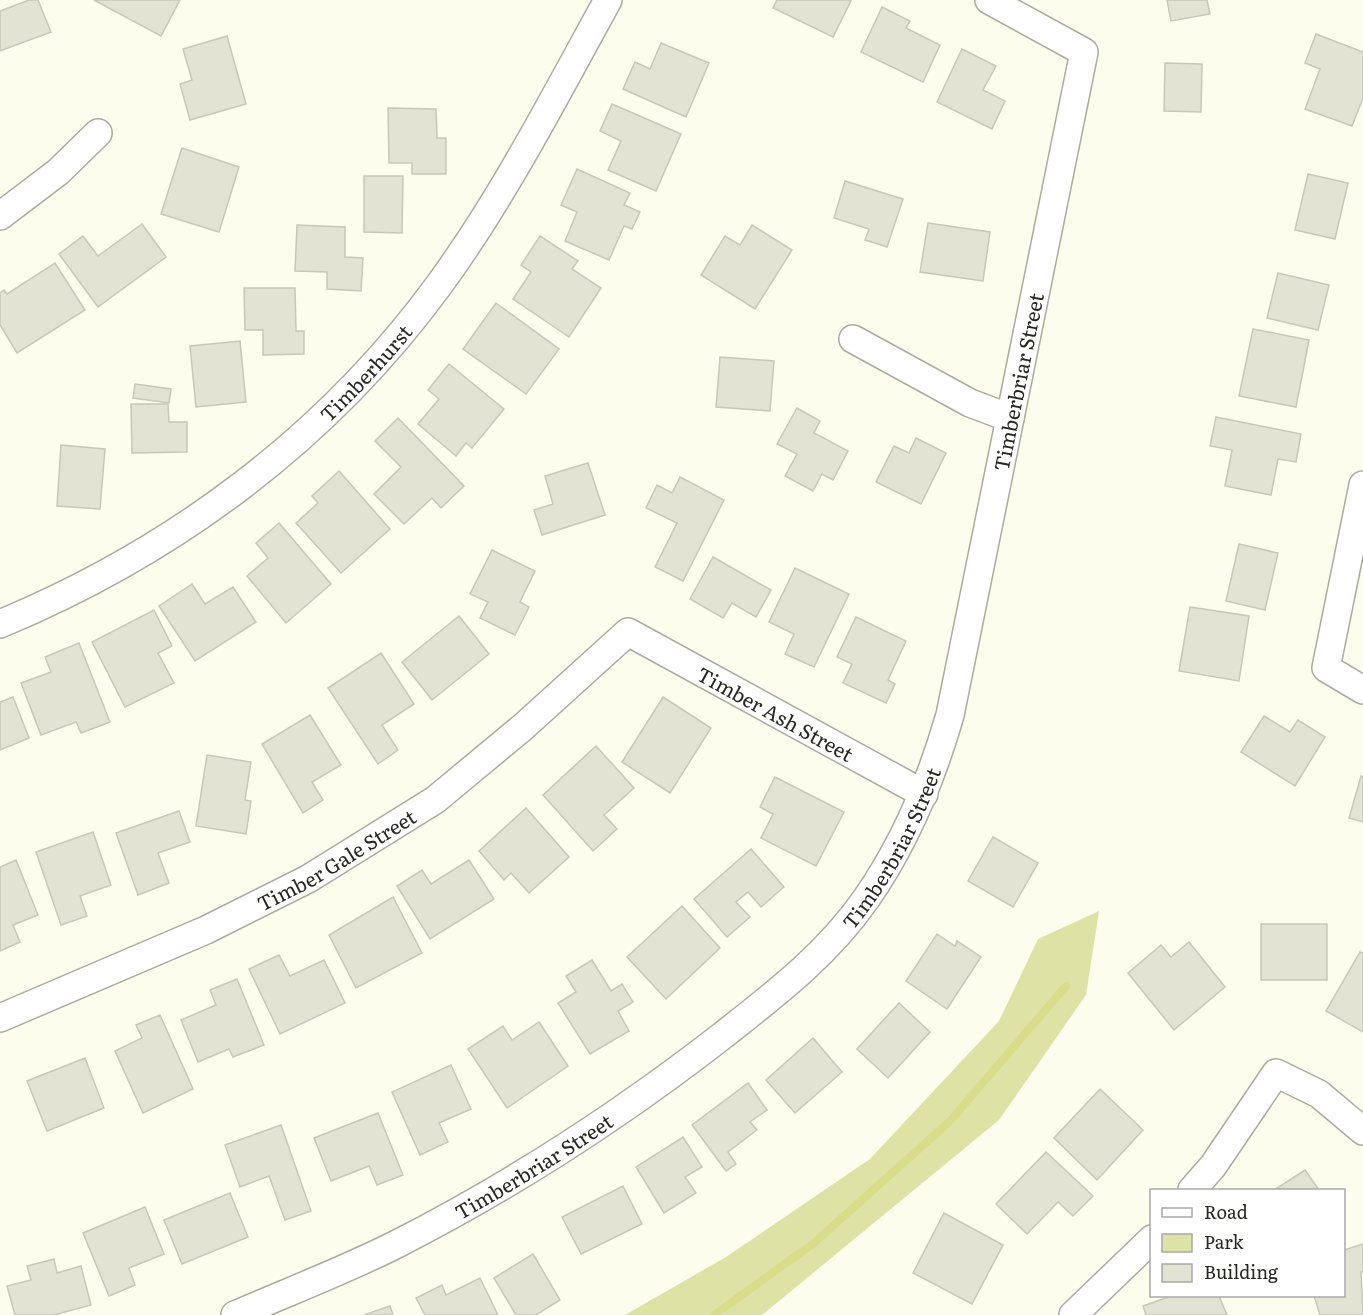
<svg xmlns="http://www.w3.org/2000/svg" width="1363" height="1315" font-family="Literata,serif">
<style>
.green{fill:#dfe2a5}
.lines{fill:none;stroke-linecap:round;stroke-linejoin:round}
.stream{stroke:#d9dc88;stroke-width:8}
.building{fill:#e2e3d3;stroke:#c7c8b8;stroke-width:1.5}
.minor-casing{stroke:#abac9d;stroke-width:30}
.minor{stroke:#fff;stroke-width:27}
.labels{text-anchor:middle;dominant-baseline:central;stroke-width:4.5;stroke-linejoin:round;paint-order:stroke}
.street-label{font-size:20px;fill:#272721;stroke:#fff}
</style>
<rect width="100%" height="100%" fill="#fcfded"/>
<!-- green -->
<polygon class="green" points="1099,911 1086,995 999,1120 762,1315 625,1315 726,1257 870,1159 999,1021 1038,939"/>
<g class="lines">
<!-- stream -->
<polyline class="stream" points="714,1315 814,1243 949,1122 1066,986"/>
</g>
<!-- building -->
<g class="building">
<polygon points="29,0 38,0 51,32 0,51 0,11"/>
<polygon points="94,0 180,0 161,36"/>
<polygon points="777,0 848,0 851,1 833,37 773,8"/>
<polygon points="1167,0 1207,0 1210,14 1171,21"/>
<polygon points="882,7 910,21 906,28 940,45 923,82 861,52"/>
<polygon points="1316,34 1363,52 1363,98 1352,126 1305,109 1320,69 1305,63"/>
<polygon points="227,36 246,104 190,120 180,84 192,80 183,49"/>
<polygon points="661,43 709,63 686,117 623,89 635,62 650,69"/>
<polygon points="962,49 996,66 983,90 1005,101 992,129 937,102"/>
<polygon points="1165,63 1202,64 1201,112 1164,111"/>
<polygon points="612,104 681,134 656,191 608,170 621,141 600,131"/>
<polygon points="388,108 436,109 437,138 446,138 446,174 412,174 412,163 389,163"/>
<polygon points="182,148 239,167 219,232 161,214"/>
<polygon points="577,169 630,193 624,205 640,212 632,229 624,226 609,260 565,241 577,212 561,205"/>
<polygon points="1308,174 1348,183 1335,239 1295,230"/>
<polygon points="364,176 403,176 402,233 364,232"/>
<polygon points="845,181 903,199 887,247 865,240 869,229 834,218"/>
<polygon points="928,223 990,232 983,281 920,272"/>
<polygon points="142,224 166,257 98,307 59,254 83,236 98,256"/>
<polygon points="297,225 345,227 345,257 363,258 361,291 327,289 327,272 295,271"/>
<polygon points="752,225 792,250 755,309 701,275 725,236 740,245"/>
<polygon points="540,236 578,261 572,269 601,288 569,337 513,299 531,272 521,265"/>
<polygon points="55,263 85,310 17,353 0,325 0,293 4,290 7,294"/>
<polygon points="1278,273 1329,285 1318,330 1267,318"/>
<polygon points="244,288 295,288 296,331 304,331 304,354 263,355 263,330 245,330"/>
<polygon points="496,303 559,349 526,394 463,349"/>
<polygon points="1253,329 1309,340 1296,407 1239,396"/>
<polygon points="240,341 246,402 196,407 190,346"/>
<polygon points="720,357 774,361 770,411 716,407"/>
<polygon points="449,364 504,409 472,448 466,443 456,456 418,424 439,399 428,390"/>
<polygon points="135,384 171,389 169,403 133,398"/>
<polygon points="131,404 168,404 169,422 187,422 187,452 132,453"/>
<polygon points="797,408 820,421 814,433 848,451 833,480 822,474 813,491 785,476 797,454 777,444"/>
<polygon points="1216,417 1301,434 1296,462 1278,459 1271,495 1225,486 1232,450 1210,446"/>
<polygon points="398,418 464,486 441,508 432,498 404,524 374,494 401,467 375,441"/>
<polygon points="916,438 946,453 921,504 876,482 894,446 909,453"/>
<polygon points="61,445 105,449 100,509 57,506"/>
<polygon points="588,463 605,515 542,535 534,510 553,504 545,476"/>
<polygon points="339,471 390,529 341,573 296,523 318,503 312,496"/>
<polygon points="680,477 724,500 683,581 655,567 677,523 646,508 657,485 672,493"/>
<polygon points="279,523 331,584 286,623 247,576 268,558 256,543"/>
<polygon points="1239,544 1278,553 1265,610 1226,601"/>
<polygon points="492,550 535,571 520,602 529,607 515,635 480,618 488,602 470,594"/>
<polygon points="713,557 771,590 756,617 732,603 723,618 690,599"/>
<polygon points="795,568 849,594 814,667 785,654 794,634 769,622"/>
<polygon points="192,584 205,604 233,587 256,622 195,661 159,606"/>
<polygon points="1190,607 1249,616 1239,681 1179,671"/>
<polygon points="154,610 172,646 158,653 174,683 125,707 92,642"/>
<polygon points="459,616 489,654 432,700 402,662"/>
<polygon points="856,617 906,641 888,680 895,684 886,703 843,683 852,664 837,657"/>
<polygon points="79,643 110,722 81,733 76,722 41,735 21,683 51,672 45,657"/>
<polygon points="381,653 414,704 382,725 398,750 378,764 328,688"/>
<polygon points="13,697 29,738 0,750 0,702"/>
<polygon points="663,697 711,728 670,793 622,762"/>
<polygon points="310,715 341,765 312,782 323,800 303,813 262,744"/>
<polygon points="1264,716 1290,732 1298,720 1325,737 1295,786 1241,752"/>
<polygon points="596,746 634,788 604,815 617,829 593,851 543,795"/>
<polygon points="207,755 251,762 245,800 251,801 246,834 196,826"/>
<polygon points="1361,776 1363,777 1363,822 1349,818"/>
<polygon points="775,777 844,812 816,866 761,838 773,814 760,807"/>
<polygon points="526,808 569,857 529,893 511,873 504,880 479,851"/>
<polygon points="179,811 190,842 158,853 169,883 138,895 116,833"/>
<polygon points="93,832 111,885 80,896 87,916 61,925 36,852"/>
<polygon points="993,837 1038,863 1013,907 968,881"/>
<polygon points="751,849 784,887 761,907 748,892 736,902 750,917 727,937 694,899"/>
<polygon points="16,860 38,915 13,925 20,942 0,951 0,867"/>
<polygon points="469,860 494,899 430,939 397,886 422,870 431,884"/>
<polygon points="393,897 422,953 356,988 329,935"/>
<polygon points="682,906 720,948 666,999 627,957"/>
<rect x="1261" y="924" width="66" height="56"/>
<polygon points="937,934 955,946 957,941 981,957 947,1009 906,981"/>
<polygon points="1189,942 1225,987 1174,1030 1128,973 1161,945 1171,957"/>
<polygon points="1360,952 1363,953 1363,1032 1326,1011"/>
<polygon points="279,955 290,976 324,960 345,1003 280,1034 249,969"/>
<polygon points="592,960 611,991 622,984 633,1002 618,1011 629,1031 590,1054 558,1003 576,992 566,976"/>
<polygon points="237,979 264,1045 233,1057 229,1049 198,1062 181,1020 216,1005 210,990"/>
<polygon points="899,1003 930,1032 888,1078 857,1049"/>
<polygon points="160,1015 193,1089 143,1113 115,1051 142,1038 136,1025"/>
<polygon points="539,1022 568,1066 507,1108 468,1049 503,1026 512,1040"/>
<polygon points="813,1038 842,1072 795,1113 766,1080"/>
<polygon points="85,1058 104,1108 47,1131 27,1081"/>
<polygon points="451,1065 471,1109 439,1123 448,1142 420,1155 392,1092"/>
<polygon points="748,1083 767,1110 750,1122 757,1130 728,1152 736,1164 726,1171 692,1125"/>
<polygon points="1100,1089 1143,1130 1097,1180 1054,1138"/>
<polygon points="378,1113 403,1175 377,1185 369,1166 331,1181 314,1138"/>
<polygon points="281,1125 311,1211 285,1220 269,1176 240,1187 225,1145"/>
<polygon points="683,1137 702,1167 685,1177 696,1193 664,1213 636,1167"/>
<polygon points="1046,1152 1093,1196 1073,1216 1058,1202 1027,1234 996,1204"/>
<polygon points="1305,1170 1319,1190 1274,1190"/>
<polygon points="623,1186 642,1224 581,1254 562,1217"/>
<polygon points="230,1193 248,1237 182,1264 164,1220"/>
<polygon points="145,1207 164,1254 129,1268 135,1285 109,1296 83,1233"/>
<polygon points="944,1213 1003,1245 972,1304 913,1273"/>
<polygon points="1363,1244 1363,1272 1361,1272 1363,1315 1320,1315 1314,1296 1344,1296 1344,1250"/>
<polygon points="533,1254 560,1300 536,1315 516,1315 494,1278"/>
<polygon points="54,1259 57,1273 81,1266 91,1305 54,1315 15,1315 7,1286 31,1280 27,1266"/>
<polygon points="480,1278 498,1315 425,1315 416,1298 442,1285 446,1295"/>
<polygon points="1171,1296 1219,1296 1227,1315 1146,1315 1143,1306"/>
<polygon points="390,1306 393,1315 364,1315"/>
</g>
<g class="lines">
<defs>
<g id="minor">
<polyline points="0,216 58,172 98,133"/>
<polyline points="853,339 970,403 1010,418"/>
<polyline points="1363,485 1326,668 1363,690"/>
<path id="s1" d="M0 624C175 551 327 438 439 285 504 196 555 96 608 0"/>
<path id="s2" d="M0 1018 206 930 308 879 435 800 523 727 628 632 924 794"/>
<polyline points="1192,1190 1213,1166 1276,1073 1319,1094 1363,1131"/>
<path id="s3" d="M235 1315C288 1292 343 1271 395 1245 511 1186 619 1116 722 1036 774 995 827 955 866 899 905 843 931 781 950 715L1084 52 989 0"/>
<polyline points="1073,1315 1152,1239"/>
</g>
</defs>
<!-- minor casing -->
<use href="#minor" class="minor-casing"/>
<!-- minor -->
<use href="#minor" class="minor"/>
</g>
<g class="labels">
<!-- street labels -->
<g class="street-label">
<text stroke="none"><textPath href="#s1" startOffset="447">Timberhurst</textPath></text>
<text stroke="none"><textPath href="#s3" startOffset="1306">Timberbriar Street</textPath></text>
<text stroke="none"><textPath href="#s2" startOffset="912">Timber Ash Street</textPath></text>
<text stroke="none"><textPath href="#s3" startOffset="820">Timberbriar Street</textPath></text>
<text stroke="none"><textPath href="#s2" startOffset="372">Timber Gale Street</textPath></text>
<text stroke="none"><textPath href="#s3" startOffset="334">Timberbriar Street</textPath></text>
</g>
</g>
<!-- legend -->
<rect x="1150" y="1189" width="195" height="108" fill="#ffffff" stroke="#a9a9a6" stroke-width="1.5"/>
<rect x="1162" y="1208" width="30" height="9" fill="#ffffff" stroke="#a9a9a6" stroke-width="1.5"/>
<text x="1204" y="1219" font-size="18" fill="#272721">Road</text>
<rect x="1162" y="1234" width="30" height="18" fill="#dfe2a5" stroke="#a9a9a6" stroke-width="1.5"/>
<text x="1204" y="1249" font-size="18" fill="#272721">Park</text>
<rect x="1162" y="1264" width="30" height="18" fill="#e2e3d3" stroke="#a9a9a6" stroke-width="1.5"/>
<text x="1204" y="1279" font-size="18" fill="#272721">Building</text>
</svg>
